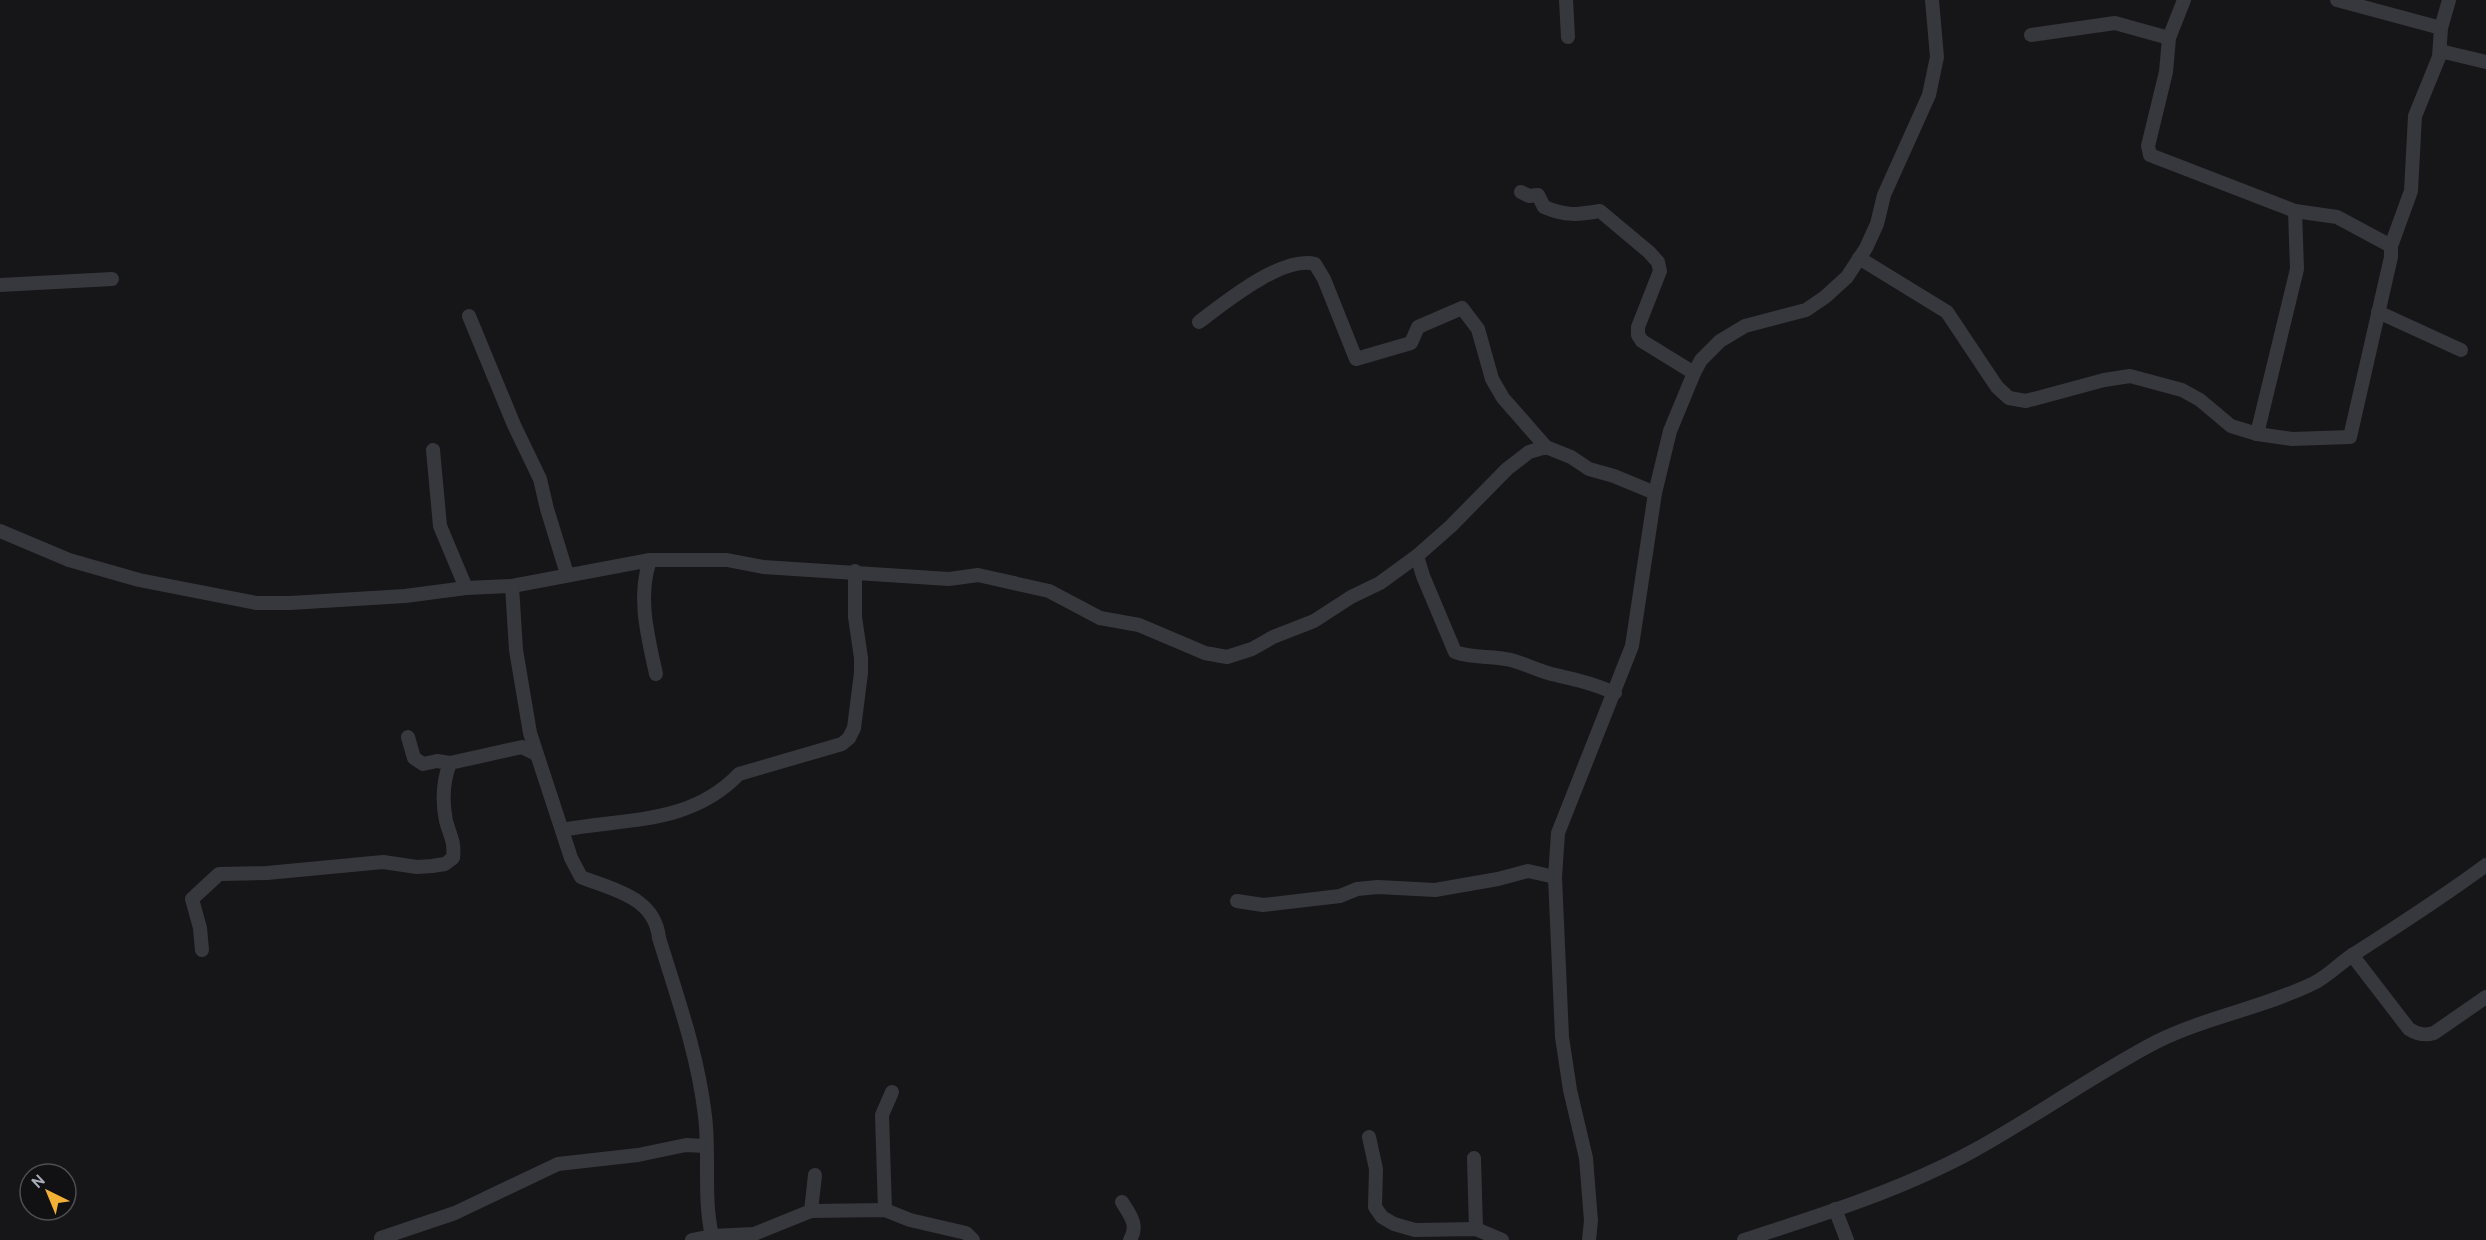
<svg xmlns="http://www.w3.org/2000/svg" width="2486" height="1240" font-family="Overpass,sans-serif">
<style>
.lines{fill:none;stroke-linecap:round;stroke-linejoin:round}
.minor{stroke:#37383d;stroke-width:14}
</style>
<rect width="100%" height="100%" fill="#161618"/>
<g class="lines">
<!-- minor -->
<g class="minor">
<polyline points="1566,0 1568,37"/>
<polyline points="2184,0 2169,38 2166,72 2148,146 2150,155 2295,211 2337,217 2391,246"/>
<polyline points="2337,0 2441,28"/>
<polyline points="2031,35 2115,23 2169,38"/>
<polyline points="2440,51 2486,62"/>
<path d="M1521 192 1529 196 1538 195 1544 207C1566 216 1577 215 1600 211L1649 252 1658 262 1660 271 1638 327V335L1642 341 1694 373"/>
<polyline points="1859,258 1947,312 1997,387 2009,398 2026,401 2104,380 2130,376 2182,390 2200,400 2231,426 2257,434 2292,439 2350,437 2391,257 2391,246 2411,191 2415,116 2439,57 2441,28 2449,0"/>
<polyline points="0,285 112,279"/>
<polyline points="2378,312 2461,350"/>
<polyline points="469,316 514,425 540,479 547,509 567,574"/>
<path d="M1199 322C1224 303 1283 255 1315 264L1324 279 1356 359 1411 343 1418 327 1462 308 1478 329 1492 379 1503 398 1546 447"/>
<polyline points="2257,434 2297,269 2295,211"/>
<polyline points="433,450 440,526 466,588"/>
<polyline points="0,531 69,560 139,580 256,603 290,603 405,596 466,588 512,586 650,560 727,560 763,567 949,579 978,575 1049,591 1100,618 1139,625 1205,653 1227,657 1252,649 1273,637 1314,621 1351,597 1380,583 1417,556 1451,526 1507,469 1529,452 1546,447 1571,457 1589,469 1614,476 1655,493"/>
<path d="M1417 556 1423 576 1455 652C1474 659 1492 655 1511 660 1526 664 1541 672 1556 675 1580 681 1592 683 1615 693"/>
<path d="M650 560C637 597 648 637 656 674"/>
<path d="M512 586 516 650 530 733 571 858 581 877C613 890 655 897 659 938 677 996 698 1055 705 1116 710 1157 703 1196 712 1236"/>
<polyline points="408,737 414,758 423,764 437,761 450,763 522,747 536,754"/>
<path d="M562 830C626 818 690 825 739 774L842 744 849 738 854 728 861 673V658L855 617V571"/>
<polyline points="1237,901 1263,905 1340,896 1357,889 1378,887 1435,890 1498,879 1528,871 1555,877"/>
<path d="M202 950 200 928 192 899 219 874 267 873 383 862 417 867 432 866 445 864 453 858C455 841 450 836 446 821 442 801 443 781 450 763"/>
<path d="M2352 955 2409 1029C2417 1034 2424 1036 2434 1033L2486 997"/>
<polyline points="1369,1137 1376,1169 1375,1207 1382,1217 1394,1224 1415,1230 1476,1229 1502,1240"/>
<polyline points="1474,1158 1476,1229"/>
<path d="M1122 1202C1130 1215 1139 1225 1130 1240"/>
<polyline points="1835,1209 1847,1240"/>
<polyline points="885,1210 882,1115 892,1092"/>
<polyline points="811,1211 815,1175"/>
<polyline points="381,1238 455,1213 558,1164 638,1155 686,1145 705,1146"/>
<polyline points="692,1240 712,1236 754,1234 811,1211 885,1210 910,1220 966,1233 973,1240"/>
<polyline points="1589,1240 1591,1221 1586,1158 1570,1090 1562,1037 1555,877 1558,833 1632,646 1655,493 1670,431 1694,373 1701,360 1720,341 1745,326 1806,310 1825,297 1847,277 1866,248 1877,224 1884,195 1929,95 1937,57 1932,0"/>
<path d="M1744 1240C1822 1215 1901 1190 1973 1151 2035 1117 2093 1075 2156 1042 2206 1017 2263 1008 2314 983 2328 976 2340 963 2354 954 2399 925 2443 897 2486 865"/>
</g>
</g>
<!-- north arrow -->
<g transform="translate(48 1192) rotate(317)"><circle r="28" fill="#111113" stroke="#4d4f55" stroke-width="1.5"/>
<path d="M0-4.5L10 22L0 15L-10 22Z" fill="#f2b134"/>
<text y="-9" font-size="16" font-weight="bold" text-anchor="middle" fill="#a8adb8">N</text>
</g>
</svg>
